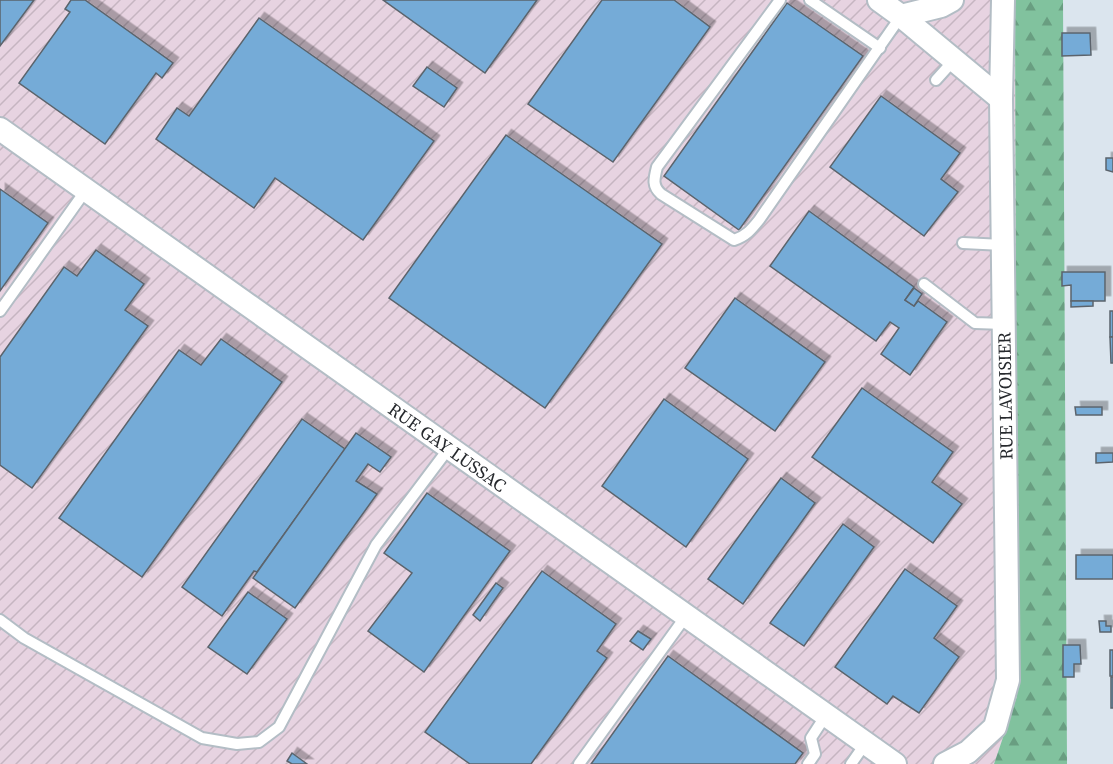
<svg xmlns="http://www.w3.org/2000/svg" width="1113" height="764" font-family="'Source Serif 4',serif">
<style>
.industrial{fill:url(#industrial-furrows)}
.forest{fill:url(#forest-firs)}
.building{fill:#75abd7;stroke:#5b646c;stroke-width:1.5;filter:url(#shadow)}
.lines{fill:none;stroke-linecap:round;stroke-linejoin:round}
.service-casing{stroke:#b3bdc5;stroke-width:14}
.minor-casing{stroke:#b3bdc5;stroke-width:26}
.service{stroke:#fff;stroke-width:10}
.minor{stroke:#fff;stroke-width:22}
.labels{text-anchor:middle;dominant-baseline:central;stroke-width:6;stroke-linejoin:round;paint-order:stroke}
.street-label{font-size:18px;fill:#26292d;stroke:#fff}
</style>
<defs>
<pattern id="industrial-furrows" width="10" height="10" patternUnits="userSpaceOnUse" patternTransform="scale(1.5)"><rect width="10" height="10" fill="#e7d3e1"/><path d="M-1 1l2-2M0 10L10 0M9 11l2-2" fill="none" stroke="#c6b5c1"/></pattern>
<pattern id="forest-firs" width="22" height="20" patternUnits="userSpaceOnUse" patternTransform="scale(1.5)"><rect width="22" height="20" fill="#81c29e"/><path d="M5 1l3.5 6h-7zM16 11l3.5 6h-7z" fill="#699e81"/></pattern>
<filter id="shadow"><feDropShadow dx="5.5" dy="-5.5" stdDeviation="0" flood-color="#0004"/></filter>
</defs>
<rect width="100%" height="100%" fill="#dbe5ee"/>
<!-- industrial -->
<polygon class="industrial" points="0,0 1015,0 1017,696 994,764 0,764"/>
<!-- forest -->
<polygon class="forest" points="1015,0 1063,0 1067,764 994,764 1017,696"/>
<!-- building -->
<g class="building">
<polygon points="0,0 34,0 0,46"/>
<polygon points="71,0 85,0 173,63 162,78 156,73 105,144 19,83 70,12 65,9"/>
<polygon points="383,0 537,0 485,73"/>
<polygon points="602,0 674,0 710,27 613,162 528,104"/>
<polygon points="787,3 863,56 739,230 664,176"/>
<polygon points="259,18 434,141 363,240 275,178 254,208 156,139 177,108 189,116"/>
<polygon points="1062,33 1090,33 1091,55 1062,56"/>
<polygon points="427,67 457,88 444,107 413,86"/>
<polygon points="881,96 960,153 941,179 958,192 924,236 830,167"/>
<polygon points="506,135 662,244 545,408 389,298"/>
<polygon points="1106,158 1113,158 1113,172 1106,170"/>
<polygon points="0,189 48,223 0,291"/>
<polygon points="809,211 914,287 905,300 914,306 918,301 947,322 910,375 881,354 899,328 890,322 876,341 770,266"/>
<polygon points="96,250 144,284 125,310 148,326 32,488 0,465 0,357 64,267 77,276"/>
<polygon points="1062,272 1105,272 1105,301 1071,301 1071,285 1062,286"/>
<polygon points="914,288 922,294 914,306 905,300"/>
<polygon points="735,298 825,362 775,431 685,368"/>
<polygon points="1071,301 1093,301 1093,306 1071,307"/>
<rect x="1110" y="311" width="3" height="26"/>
<polygon points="1110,337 1113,337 1113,363 1111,363"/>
<polygon points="221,339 282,382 142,577 59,518 179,350 201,365"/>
<polygon points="862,388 953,452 932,482 962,504 933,543 812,457"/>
<polygon points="664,399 748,459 686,547 602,486"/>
<polygon points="1075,407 1102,407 1102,415 1076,415"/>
<polygon points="302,419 345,449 257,572 254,571 222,616 182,587"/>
<polygon points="356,433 391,457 380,472 368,464 356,481 377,494 295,608 253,578"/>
<polygon points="1096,453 1113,453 1113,462 1096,463"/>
<polygon points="781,478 815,503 743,604 708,579"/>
<polygon points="427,493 510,551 424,672 368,631 412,573 384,553"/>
<polygon points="843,524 874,547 804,646 770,623"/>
<rect x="1076" y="555" width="37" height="24"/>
<polygon points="905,569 957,606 934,638 959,657 919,713 893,696 887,704 835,667"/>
<polygon points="542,571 616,624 597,651 607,658 531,764 470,764 425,732"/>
<polygon points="496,583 503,588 480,621 473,615"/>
<polygon points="248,592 287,619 247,674 208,647"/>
<polygon points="1099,621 1106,621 1106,626 1111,626 1111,632 1100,632"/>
<polygon points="638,631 651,639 643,650 630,641"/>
<polygon points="1063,645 1080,645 1081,664 1074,664 1074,677 1063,677"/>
<rect x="1110" y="650" width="3" height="26"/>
<polygon points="668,656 803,753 795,764 591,764"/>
<rect x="1111" y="677" width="2" height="31"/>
<polygon points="292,753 307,764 292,764 287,761"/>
</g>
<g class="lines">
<defs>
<g id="service">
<path d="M780 0 657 167C654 179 652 186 661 194L734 240C746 236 751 230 759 220L901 16"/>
<polyline points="810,0 880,48"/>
<polyline points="936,80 954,60"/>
<polyline points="963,243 1003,245"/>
<polyline points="924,284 975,323 1004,324"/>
<polyline points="0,311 86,190"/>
<polyline points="0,620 24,638 202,738 237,744 259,742 279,727 376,545 449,448"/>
<polyline points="579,764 686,616"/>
<polyline points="808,764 815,754 811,738 826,715"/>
<polyline points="851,764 865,744"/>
</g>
<g id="minor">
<polyline points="879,0 901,16 1001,99"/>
<polyline points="901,16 941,6 952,0"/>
<path id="s1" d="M0 129 895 764"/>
<polyline points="945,764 968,752 995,727 1008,680 1001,99 1003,0"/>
</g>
</defs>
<!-- service casing -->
<use href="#service" class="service-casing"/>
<!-- minor casing -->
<use href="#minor" class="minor-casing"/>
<!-- service -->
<use href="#service" class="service"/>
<!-- minor -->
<use href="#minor" class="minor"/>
</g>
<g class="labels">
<!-- street labels -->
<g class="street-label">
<text transform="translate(1005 396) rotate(-91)">RUE LAVOISIER</text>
<text stroke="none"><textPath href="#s1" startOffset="549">RUE GAY LUSSAC</textPath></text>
</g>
</g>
</svg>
